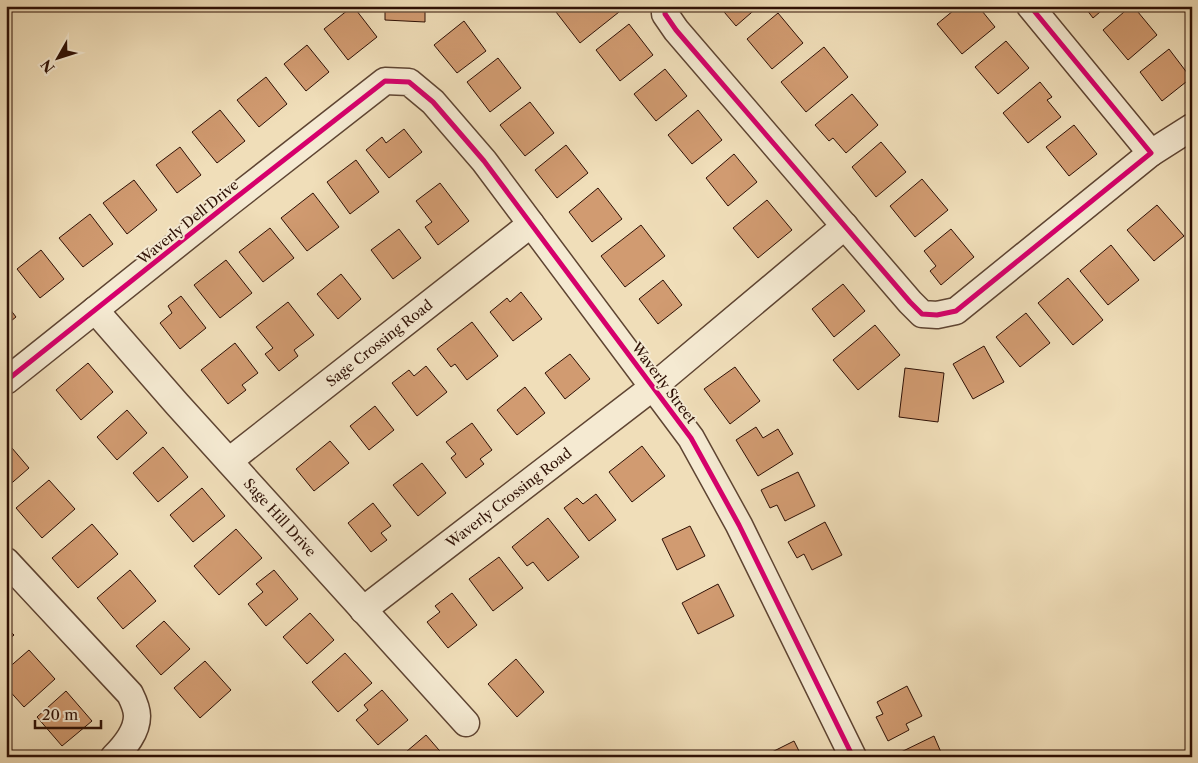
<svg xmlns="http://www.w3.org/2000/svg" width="1198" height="763" font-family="'Libre Caslon Text',serif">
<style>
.building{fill:#d19b71;stroke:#2e1005}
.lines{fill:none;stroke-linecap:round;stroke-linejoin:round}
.street-casing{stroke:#5e4432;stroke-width:29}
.street{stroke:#f5ead2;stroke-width:26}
.cycleway-casing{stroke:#f5ead2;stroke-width:8}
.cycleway{stroke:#d6006c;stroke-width:5}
.labels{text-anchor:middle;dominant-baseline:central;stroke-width:4;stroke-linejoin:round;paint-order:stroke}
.street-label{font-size:14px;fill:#2e1005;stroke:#f5ead2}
</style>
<rect width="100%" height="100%" fill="#f0deb9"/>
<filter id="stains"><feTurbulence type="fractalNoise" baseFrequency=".004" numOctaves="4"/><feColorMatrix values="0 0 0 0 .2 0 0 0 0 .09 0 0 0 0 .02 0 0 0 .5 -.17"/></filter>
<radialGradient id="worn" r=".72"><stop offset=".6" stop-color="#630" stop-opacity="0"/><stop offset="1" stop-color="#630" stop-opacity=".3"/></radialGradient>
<!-- building -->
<g class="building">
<polygon points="353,6 377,37 348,60 324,29"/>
<polygon points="385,6 425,6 425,22 385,20"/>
<polygon points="563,6 615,6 619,12 580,43 556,12"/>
<polygon points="719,6 759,6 736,26"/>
<polygon points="959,6 978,6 995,27 962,54 937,24"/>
<polygon points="1084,6 1107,6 1093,18"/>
<polygon points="1131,6 1133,6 1157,35 1128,60 1103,30"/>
<polygon points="778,13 803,43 772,69 747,39"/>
<polygon points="464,21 486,51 457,73 434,45"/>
<polygon points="629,24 653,55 620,81 596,50"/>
<polygon points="1006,41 1029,68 998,94 975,67"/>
<polygon points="307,45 329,72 306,91 284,64"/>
<polygon points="824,47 848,77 806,112 781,82"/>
<polygon points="1169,49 1191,78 1162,101 1140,72"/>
<polygon points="498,58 521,88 490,112 467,82"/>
<polygon points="665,69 687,96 656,121 634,94"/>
<polygon points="266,77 287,104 259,127 237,100"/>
<polygon points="1040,82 1052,97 1047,100 1061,117 1028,143 1003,113"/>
<polygon points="852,94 878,125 846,153 833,138 829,141 815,125"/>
<polygon points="530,102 554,133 525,156 500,125"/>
<polygon points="220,110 245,141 217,163 192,132"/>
<polygon points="698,110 722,140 692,164 668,135"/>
<polygon points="1074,125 1097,154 1069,176 1046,147"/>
<polygon points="404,129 422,152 389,178 366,150 382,137 386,143"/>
<polygon points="881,142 906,172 876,197 852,167"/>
<polygon points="566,145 588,173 557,198 535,170"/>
<polygon points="180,147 201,175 177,193 156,165"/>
<polygon points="734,154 757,182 728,206 706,178"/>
<polygon points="356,160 379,192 350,214 327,182"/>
<polygon points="922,179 948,210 915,237 890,206"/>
<polygon points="134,180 157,210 127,234 103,203"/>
<polygon points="440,183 469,221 438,245 425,227 432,222 416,201"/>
<polygon points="598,188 622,219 592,242 569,212"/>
<polygon points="313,193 339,227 307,251 281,218"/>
<polygon points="767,200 792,230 758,258 733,228"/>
<polygon points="1157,205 1184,236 1154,261 1127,230"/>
<polygon points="90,214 113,244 83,267 59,238"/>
<polygon points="641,225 665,256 625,287 601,256"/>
<polygon points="270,228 294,258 263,282 239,252"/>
<polygon points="399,229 421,258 393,279 371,250"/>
<polygon points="951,229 974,257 941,285 930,271 936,266 924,251"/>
<polygon points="1111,245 1139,280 1108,305 1080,271"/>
<polygon points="41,250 64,279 40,298 17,269"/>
<polygon points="226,260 252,293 220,318 194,285"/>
<polygon points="341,274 361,299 338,319 317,294"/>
<polygon points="1068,278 1103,320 1073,345 1038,303"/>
<polygon points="663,280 682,305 658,324 639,299"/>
<polygon points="843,284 865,311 834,337 812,309"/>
<polygon points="521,292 542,319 513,341 490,312 507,298 510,302"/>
<polygon points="181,296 206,328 180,349 160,323 172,313 168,306"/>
<polygon points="288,302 314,335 294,350 298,356 279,371 265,354 273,348 256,327"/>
<polygon points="6,304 16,317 6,325"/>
<polygon points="1026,313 1050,343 1020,367 996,337"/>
<polygon points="472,322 498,356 467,380 455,364 451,367 437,349"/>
<polygon points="875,325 900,355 858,390 833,360"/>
<polygon points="235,343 258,373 242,385 246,390 228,404 201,370"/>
<polygon points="984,346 1004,382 973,399 953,364"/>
<polygon points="570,354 590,379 565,399 545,373"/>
<polygon points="88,363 113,392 81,420 56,390"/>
<polygon points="426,366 447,392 417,416 392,383 409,370 414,376"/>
<polygon points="735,367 760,401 730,424 704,389"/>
<polygon points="905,368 944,373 938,422 899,417"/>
<polygon points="525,387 545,413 517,435 497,410"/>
<polygon points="375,406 394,430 369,450 350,426"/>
<polygon points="127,410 147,433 117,460 97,437"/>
<polygon points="472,423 492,450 480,459 484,464 466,478 451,458 456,454 446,442"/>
<polygon points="756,427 763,438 778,429 793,454 758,476 736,440"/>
<polygon points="6,441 29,468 6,488"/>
<polygon points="330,441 349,463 314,491 296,469"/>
<polygon points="642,446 665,476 632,502 609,472"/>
<polygon points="163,447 188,477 158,502 133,473"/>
<polygon points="422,463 446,493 418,516 393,485"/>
<polygon points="798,472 815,506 785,521 777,505 770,508 761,490"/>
<polygon points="49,480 75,509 42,538 16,508"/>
<polygon points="202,488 225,516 193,542 170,515"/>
<polygon points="596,494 616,520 589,541 564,508 577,498 583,504"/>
<polygon points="373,503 391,526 381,533 387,540 371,552 348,523"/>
<polygon points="548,518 579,557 548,581 533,562 527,566 512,547"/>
<polygon points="825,522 842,555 812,570 804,554 797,558 788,542"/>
<polygon points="92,524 118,554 78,588 52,558"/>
<polygon points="690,526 705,556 677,570 662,539"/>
<polygon points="236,529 262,558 219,595 194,566"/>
<polygon points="499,557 523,588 493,611 469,579"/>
<polygon points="130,570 156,601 123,629 97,598"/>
<polygon points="274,570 298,599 266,626 248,604 263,592 256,584"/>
<polygon points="718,584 734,616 698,634 682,603"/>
<polygon points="452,593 477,625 448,648 427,622 440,612 435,606"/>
<polygon points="310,613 334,640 307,664 283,637"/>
<polygon points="164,621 190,649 161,675 136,646"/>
<polygon points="6,627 14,635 6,642"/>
<polygon points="29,650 55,679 24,707 6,687 6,670"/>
<polygon points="345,653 372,683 338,712 312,682"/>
<polygon points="516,659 544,692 517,717 488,684"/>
<polygon points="205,661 231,690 200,718 174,688"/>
<polygon points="907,686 922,716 906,724 909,730 888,741 876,717 883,714 877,702"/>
<polygon points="382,690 408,720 378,745 356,720 368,710 364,705"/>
<polygon points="66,691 92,721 62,746 37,717"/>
<polygon points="426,735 445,757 400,757"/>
<polygon points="934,736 943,757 901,757 899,753"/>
<polygon points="794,741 802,757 762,757"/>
</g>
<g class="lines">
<defs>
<g id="street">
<polyline points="665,6 665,14 676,30 910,302 922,314 937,315 956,311 1151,153 1030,6"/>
<polyline points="1151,153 1192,127"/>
<path id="s1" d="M95 310 177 404 466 723"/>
<polyline points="6,381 229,203 385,81 409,82 433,102 484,161 691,438 739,525 853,757"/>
<path id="s2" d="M229 461 531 224"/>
<path d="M6 561 130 694C133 700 137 709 137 716 137 732 125 746 114 757"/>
<path id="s3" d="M363 610 653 387 845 226"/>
</g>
</defs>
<!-- street casing -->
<use href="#street" class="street-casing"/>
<!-- street -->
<use href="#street" class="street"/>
<defs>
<g id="cycleway">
<polyline points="665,6 665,14 676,30 910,302 922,314 937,315 956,311 1151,153 1030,6"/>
<polyline points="6,381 229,203 385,81 409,82 433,102 484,161 691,438 739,525 853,757"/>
</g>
</defs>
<!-- cycleway casing -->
<use href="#cycleway" class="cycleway-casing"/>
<!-- cycleway -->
<use href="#cycleway" class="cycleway"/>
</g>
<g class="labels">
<!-- street labels -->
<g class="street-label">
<text transform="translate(188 222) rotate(-39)">Waverly Dell Drive</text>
<text stroke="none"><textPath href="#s2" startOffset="191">Sage Crossing Road</textPath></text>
<text transform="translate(664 383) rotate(53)">Waverly Street</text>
<text stroke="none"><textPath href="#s3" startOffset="184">Waverly Crossing Road</textPath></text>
<text stroke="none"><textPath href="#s1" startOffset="278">Sage Hill Drive</textPath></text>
</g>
</g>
<!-- margin -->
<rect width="1198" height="763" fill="none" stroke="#f0deb9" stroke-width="25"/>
<rect x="8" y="8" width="1183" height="748" fill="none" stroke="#2e1005" stroke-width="2.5"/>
<rect x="12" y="12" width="1173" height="738" fill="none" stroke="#2e1005"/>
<!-- north arrow -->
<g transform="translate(58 58) rotate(231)" stroke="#f5ead2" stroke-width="4" paint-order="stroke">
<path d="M0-4L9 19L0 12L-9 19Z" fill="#2e1005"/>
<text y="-8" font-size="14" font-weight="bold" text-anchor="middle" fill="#2e1005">N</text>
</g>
<!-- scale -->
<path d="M35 720v8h66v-8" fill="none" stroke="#2e1005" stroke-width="2.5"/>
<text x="42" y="720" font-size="15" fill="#2e1005" stroke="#f5ead2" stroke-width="4" paint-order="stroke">20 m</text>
<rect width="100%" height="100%" filter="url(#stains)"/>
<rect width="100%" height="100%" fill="url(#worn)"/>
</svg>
